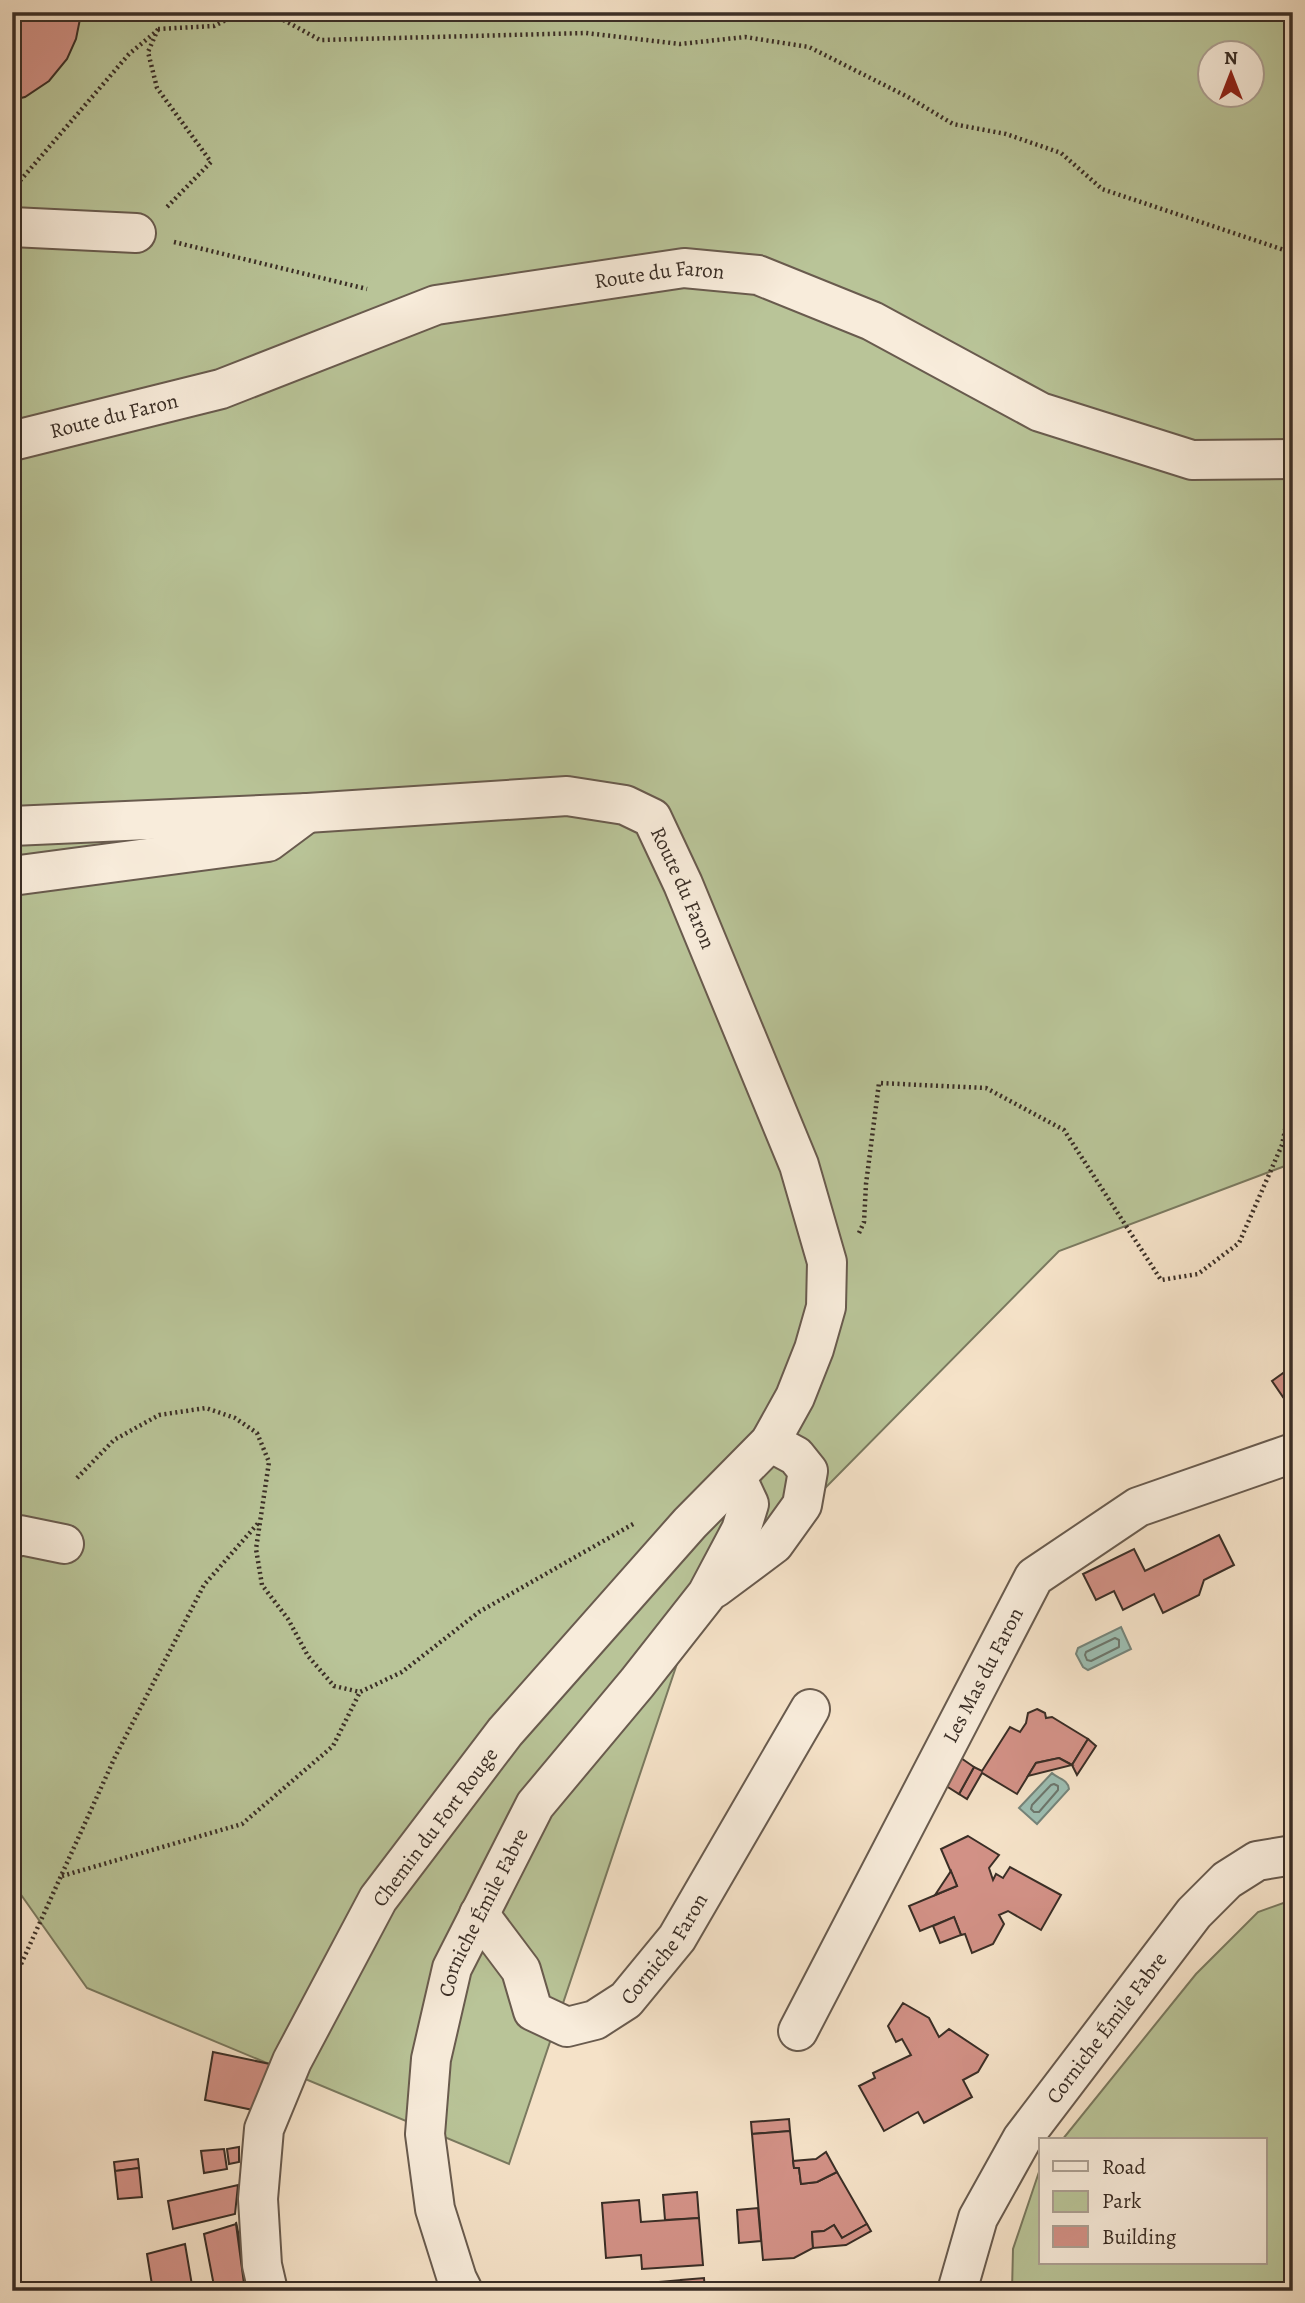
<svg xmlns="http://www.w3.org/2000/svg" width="1305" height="2303" font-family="Alegreya,serif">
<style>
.green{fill:#b9c498;stroke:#7a795f;stroke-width:2;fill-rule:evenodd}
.water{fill:#9dbeb2;stroke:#75847a;stroke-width:2}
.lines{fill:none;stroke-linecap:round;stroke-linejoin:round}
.shore{stroke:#6c766c;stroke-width:2}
.building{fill:#d29186;stroke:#3a2e26;stroke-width:2}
.minor-casing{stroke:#695b4e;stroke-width:42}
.path{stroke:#3a2e26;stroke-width:4.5;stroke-dasharray:2 3.5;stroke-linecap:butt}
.minor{stroke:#f8ecdb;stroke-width:38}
.labels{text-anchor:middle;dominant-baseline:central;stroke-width:5;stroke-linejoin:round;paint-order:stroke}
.street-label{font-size:21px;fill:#3a2e26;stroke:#f8ecdb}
</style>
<rect width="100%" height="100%" fill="#f5e2c8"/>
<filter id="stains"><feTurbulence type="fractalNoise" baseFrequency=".00286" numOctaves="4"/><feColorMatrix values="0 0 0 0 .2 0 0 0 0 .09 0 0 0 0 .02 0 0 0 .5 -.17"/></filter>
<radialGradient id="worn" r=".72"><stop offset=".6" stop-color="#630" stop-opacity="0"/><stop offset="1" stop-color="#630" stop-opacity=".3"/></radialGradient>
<!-- green -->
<g class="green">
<path d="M12 12H1293V1163L1059 1251 690 1625 509 2164 87 1988 12 1882ZM1210 52H1252V94H1210Z"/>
<polygon points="1289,1901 1293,1901 1293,2291 1012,2291 1013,2249 1041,2166 1041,2263 1265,2263 1265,2140 1062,2140 1196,1974 1258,1912"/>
</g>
<!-- water -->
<g class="water">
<polygon points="1121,1627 1131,1649 1088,1670 1083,1667 1076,1654 1078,1648"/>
<path d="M1052 1773C1058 1779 1068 1779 1069 1789L1037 1824 1019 1808Z"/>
</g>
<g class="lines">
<!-- shore -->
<g class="shore">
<polygon points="1115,1638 1119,1640 1119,1647 1091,1661 1087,1660 1085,1655 1086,1652"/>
<polygon points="1054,1784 1058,1786 1058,1790 1039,1812 1034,1812 1031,1809 1032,1805 1051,1785"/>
</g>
</g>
<!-- building -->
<g class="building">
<polygon points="12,12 81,12 81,14 76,39 67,59 49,81 25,97 12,100"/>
<polygon points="1293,1366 1293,1390 1283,1397 1272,1381"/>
<polygon points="1219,1535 1234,1565 1204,1580 1199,1595 1163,1613 1154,1594 1123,1610 1114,1591 1096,1600 1083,1574 1134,1549 1145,1571"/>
<polygon points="1037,1709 1045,1713 1046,1718 1052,1717 1088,1739 1072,1765 1059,1758 1036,1763 1017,1794 982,1773 967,1799 959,1794 974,1767 982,1771 1010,1727 1020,1732 1026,1723 1028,1713"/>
<polygon points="1088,1739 1096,1746 1077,1775 1072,1765"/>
<polygon points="958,1756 974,1767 959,1794 943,1784"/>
<polygon points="1059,1758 1072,1765 1028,1776 1036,1763"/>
<polygon points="968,1836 999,1855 989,1868 993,1880 996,1874 1003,1878 1010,1867 1061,1895 1041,1930 1008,1911 999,1915 1004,1924 993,1944 972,1953 965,1934 961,1935 954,1917 920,1931 909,1906 957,1886 941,1849"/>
<polygon points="951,1871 957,1886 935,1895"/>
<polygon points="954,1917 961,1935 940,1943 933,1926"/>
<polygon points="903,2003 929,2018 939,2037 949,2029 988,2055 978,2072 963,2080 972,2097 924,2123 918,2112 884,2131 859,2086 875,2078 873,2073 911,2055 902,2039 896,2042 888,2026"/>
<polygon points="213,2052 270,2064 253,2110 205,2100"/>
<polygon points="789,2119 790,2131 752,2134 751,2122"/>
<polygon points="790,2131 794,2168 799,2168 801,2184 817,2182 837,2172 867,2224 842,2238 834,2225 824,2231 812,2232 813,2248 794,2258 763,2260 752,2134"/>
<polygon points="239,2147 239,2162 229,2164 227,2149"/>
<polygon points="224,2149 227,2169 204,2173 201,2151"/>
<polygon points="826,2152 837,2172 817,2182 801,2184 799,2168 794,2168 793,2161 816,2159"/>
<polygon points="138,2159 139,2168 115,2171 114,2162"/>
<polygon points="139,2168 142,2197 118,2199 115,2171"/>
<polygon points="238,2185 235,2214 173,2229 168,2201"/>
<polygon points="697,2192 699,2218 665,2220 663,2195"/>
<polygon points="639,2200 641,2222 699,2218 703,2265 642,2269 641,2255 606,2258 602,2203"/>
<polygon points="758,2208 761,2241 739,2243 737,2210"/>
<polygon points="236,2222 250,2291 245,2291"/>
<polygon points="236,2224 245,2291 215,2291 204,2234"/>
<polygon points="867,2224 871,2231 846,2245 813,2248 812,2232 824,2231 834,2225 842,2238"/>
<polygon points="185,2244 193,2291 153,2291 147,2254"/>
<polygon points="704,2278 705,2291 681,2291 681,2280"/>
<polygon points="681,2280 681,2291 649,2291 648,2283"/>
</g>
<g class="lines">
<defs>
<g id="minor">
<polyline points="12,227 136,233"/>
<path id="s1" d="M12 441 221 389 436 305 684 268 758 275 872 321 1040 412 1192 460 1293 459"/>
<path id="s2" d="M12 826 307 813 567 796 625 805 652 818 683 884 799 1165 827 1262 826 1307 814 1349 795 1397 770 1442 690 1523 505 1732 378 1899 292 2061 264 2129 258 2199 262 2265 268 2291"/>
<polyline points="12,876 268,842 307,813"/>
<polyline points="12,1539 20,1535 64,1544"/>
<polyline points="715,1588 774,1544 802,1505 808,1471 796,1456 770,1442"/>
<path id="s3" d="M479 1914 521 1970 533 2011 567 2027 595 2020 626 2000 677 1938 810 1709"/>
<path id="s4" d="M798 2031 1034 1577 1138 1507 1293 1453"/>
<path id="s5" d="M463 2291 457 2279 435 2209 425 2134 431 2059 452 1968 535 1805 637 1683 707 1594 741 1530 749 1504 742 1489 734 1480"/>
<path id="s6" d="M957 2291 978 2218 1022 2139 1194 1913 1227 1880 1257 1861 1293 1855"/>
</g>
</defs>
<!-- minor casing -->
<use href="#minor" class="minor-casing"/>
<!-- path -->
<g class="path">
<polyline points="269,12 320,40 586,33 680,44 745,37 809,47 908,97 953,124 1006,134 1061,153 1102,189 1293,253"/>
<polyline points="158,29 148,52 157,88 211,162 166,208"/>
<polyline points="158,29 214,26 242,12"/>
<polyline points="13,189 129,54 158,30"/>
<polyline points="174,242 367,289"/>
<polyline points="859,1233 864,1222 866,1184 879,1083 986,1088 1064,1130 1161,1280 1198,1274 1239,1243 1282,1145 1293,1090"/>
<polyline points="77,1478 114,1440 159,1415 206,1408 235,1418 257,1433 269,1462 256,1549 262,1585 288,1619 308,1656 334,1686 360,1692 402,1672 479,1612 635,1523"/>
<polyline points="62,1876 242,1824 333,1746 360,1692"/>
<polyline points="12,1984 115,1757 204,1585 260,1521"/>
</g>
<!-- minor -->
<use href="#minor" class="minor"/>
</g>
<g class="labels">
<!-- street labels -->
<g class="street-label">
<text stroke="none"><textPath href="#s1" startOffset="672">Route du Faron</textPath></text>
<text stroke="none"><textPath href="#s1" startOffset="105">Route du Faron</textPath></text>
<text stroke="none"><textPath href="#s2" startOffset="721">Route du Faron</textPath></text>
<text stroke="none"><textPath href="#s4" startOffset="401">Les Mas du Faron</textPath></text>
<text transform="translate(435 1827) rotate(-53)">Chemin du Fort Rouge</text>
<text stroke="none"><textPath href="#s5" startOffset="394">Corniche Émile Fabre</textPath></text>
<text stroke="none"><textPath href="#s3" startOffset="280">Corniche Faron</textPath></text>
<text stroke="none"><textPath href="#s6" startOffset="306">Corniche Émile Fabre</textPath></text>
</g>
</g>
<!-- margin -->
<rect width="1305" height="2303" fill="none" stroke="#f5e2c8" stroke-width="42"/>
<rect x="14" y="14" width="1277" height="2275" fill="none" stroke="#3a2e26" stroke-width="3.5"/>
<rect x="21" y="21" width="1263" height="2261" fill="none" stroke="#3a2e26" stroke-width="2"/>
<!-- legend -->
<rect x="1039" y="2138" width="228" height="126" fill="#f8ecdb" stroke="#aca093" stroke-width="2"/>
<rect x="1053" y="2161" width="35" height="10" fill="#f8ecdb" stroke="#aca093" stroke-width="2"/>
<text x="1102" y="2174" font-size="21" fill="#3a2e26">Road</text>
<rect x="1053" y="2191" width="35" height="21" fill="#b9c498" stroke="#aca093" stroke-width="2"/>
<text x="1102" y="2208" font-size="21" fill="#3a2e26">Park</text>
<rect x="1053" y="2226" width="35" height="21" fill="#d29186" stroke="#aca093" stroke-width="2"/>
<text x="1102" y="2244" font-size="21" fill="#3a2e26">Building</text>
<!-- north arrow -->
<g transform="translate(1231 74)"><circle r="33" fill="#f8ecdb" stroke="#aca093" stroke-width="2"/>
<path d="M0-5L12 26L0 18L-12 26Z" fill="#8f2418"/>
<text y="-10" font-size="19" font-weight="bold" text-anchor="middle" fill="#3a2e26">N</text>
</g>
<rect width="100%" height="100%" filter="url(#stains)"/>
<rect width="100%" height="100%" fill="url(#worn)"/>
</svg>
